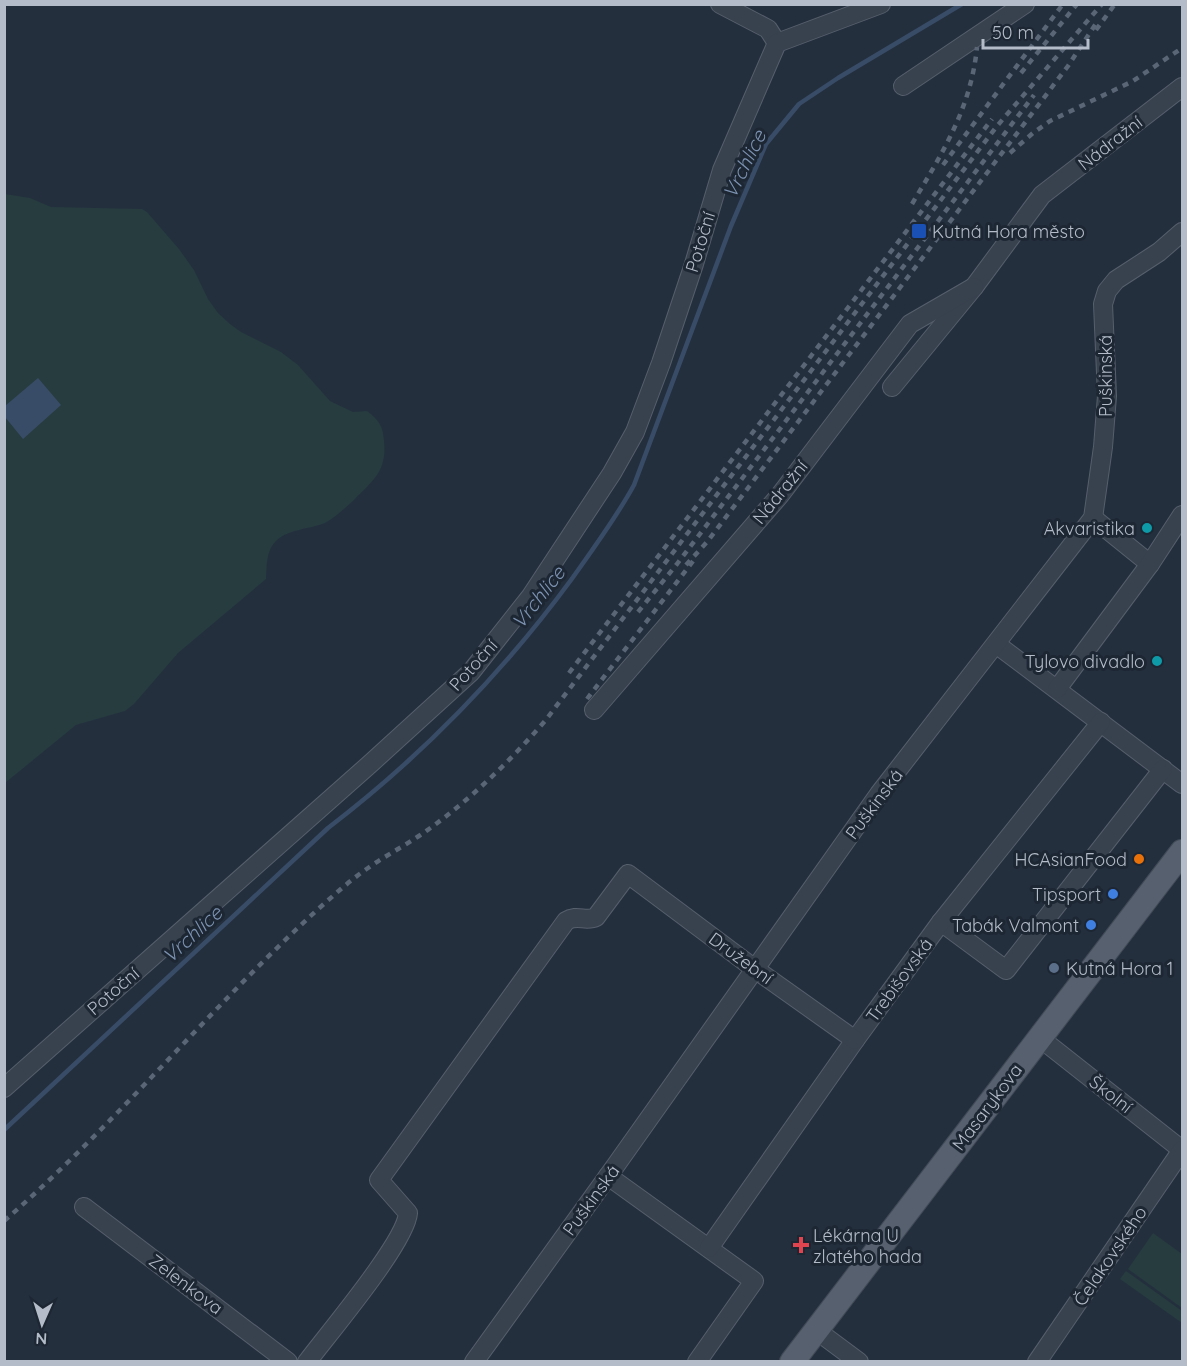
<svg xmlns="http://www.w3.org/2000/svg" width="1187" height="1366" font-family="Quicksand,sans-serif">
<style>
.green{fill:#263c3f}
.water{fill:#394c67}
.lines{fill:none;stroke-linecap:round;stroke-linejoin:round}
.stream{stroke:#394c67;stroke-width:4.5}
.minor-casing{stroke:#565f6c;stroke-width:20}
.major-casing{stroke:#414a57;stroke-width:26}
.minor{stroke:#38414e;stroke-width:18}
.major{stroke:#56606e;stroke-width:24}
.rail{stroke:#5a6575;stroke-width:4.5;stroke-dasharray:6 6;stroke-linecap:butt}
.transit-dot{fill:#1a4fb4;stroke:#1d2633;stroke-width:2}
.culture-dot{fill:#0f9aa8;stroke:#1d2633;stroke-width:2}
.food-dot{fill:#e8710a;stroke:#1d2633;stroke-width:2}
.shop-dot{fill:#3f7fe0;stroke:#1d2633;stroke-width:2}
.service-dot{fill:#5c6f8a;stroke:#1d2633;stroke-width:2}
.health-dot{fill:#e0444e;stroke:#1d2633;stroke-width:2}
.labels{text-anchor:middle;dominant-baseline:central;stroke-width:6;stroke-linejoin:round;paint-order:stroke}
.street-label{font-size:18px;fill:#b4bcc9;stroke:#1d2633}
.poi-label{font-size:18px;fill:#b4bcc9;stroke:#1d2633;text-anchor:end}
.water-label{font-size:20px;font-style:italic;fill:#7c92b1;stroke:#1d2633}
</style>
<rect width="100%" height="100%" fill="#242f3e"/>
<!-- green -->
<g class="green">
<path d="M5 194 30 198 51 207 142 209 147 212 179 249 194 270 208 299 218 313 230 324 241 332 281 352 298 365 330 401 353 412 367 411C379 420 383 426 384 441 387 471 374 480 354 500 345 508 336 517 325 523 310 529 290 529 277 540 266 550 267 565 266 579L178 653 134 704 125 711 76 725 5 783Z"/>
<polygon points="1153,1233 1182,1254 1182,1308 1128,1269"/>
<polygon points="1126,1271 1182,1311 1182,1323 1120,1279"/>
</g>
<!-- water -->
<polygon class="water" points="38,378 61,405 23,439 5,417 5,406"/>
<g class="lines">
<!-- stream -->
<path class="stream" d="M4 1130 328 828C422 756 501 675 571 580 593 549 616 518 634 485L731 226 766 144 799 104 838 78 962 4"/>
<defs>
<g id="minor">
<polyline points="720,4 768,29 777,43"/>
<polyline points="903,86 1025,4"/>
<polyline points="892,387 974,287 1042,195 1182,87"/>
<polyline points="1093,518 1150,564"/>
<polyline points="996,644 1182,784"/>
<polyline points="1057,689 1150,564 1182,515"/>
<polyline points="594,710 780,495 910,324 974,287"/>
<polyline points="941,922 1006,970 1163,769"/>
<polyline points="1040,1038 1182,1150"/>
<polyline points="4,1088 370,764 471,672 531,596 612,473 635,432 661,363 694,264 722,170 777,43 881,4"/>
<polyline points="608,1176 754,1281 697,1362"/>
<polyline points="84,1207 288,1362"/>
<polyline points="709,1248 855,1040 941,922 1101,722"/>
<polyline points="816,1330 859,1362"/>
<path d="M307 1362C328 1334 406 1242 408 1213L379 1180 566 921C577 914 586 922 596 917L628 874 755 969 855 1040"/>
<polyline points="474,1362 616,1165 879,794 1093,518 1103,447 1107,396 1103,304 1107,291 1116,280 1159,252 1182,232"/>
<polyline points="1037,1362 1182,1150"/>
</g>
<polyline id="major" points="792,1362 1182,852"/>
</defs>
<!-- minor casing -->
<use href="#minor" class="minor-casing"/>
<!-- major casing -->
<use href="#major" class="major-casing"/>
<!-- minor -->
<use href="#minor" class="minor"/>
<!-- major -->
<use href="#major" class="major"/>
<!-- rail -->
<g class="rail">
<polyline points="1096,30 1115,4"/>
<polyline points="1021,73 1077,4"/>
<polyline points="1010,153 1033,133 1050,121 1133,81 1182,48"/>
<polyline points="943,165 1063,4"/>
<path d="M912 204C943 152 971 108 977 47"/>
<polyline points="686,565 707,542 1068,66 1097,22"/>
<polyline points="638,612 677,564 1034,95"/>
<polyline points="569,673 992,119"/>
<polyline points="587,699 693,561"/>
<path d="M4 1221C115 1125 208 1010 316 911 333 896 349 881 368 868 388 854 410 843 429 829 472 798 510 761 545 721L997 126 1102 4"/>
</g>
</g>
<!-- markers -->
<rect class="transit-dot" x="911" y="223" width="16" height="16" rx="3"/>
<g class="culture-dot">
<circle cx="1147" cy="528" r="6"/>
<circle cx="1157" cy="661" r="6"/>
</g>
<circle class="food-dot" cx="1139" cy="859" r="6"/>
<g class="shop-dot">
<circle cx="1113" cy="894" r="6"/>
<circle cx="1091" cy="925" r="6"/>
</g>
<circle class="service-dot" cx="1054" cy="968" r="6"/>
<path class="health-dot" d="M798 1236h6v6h6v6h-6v6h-6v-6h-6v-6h6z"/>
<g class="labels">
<!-- street labels -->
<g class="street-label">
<text transform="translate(1110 143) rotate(-38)">Nádražní</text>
<text transform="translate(700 242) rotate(-73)">Potoční</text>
<text transform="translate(1105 376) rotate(-90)">Puškinská</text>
<text transform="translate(780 492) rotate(-51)">Nádražní</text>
<text transform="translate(473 665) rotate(-48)">Potoční</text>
<text transform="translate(874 804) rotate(-53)">Puškinská</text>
<text transform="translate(741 958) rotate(36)">Družební</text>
<text transform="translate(899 980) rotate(-54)">Trebišovská</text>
<text transform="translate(113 991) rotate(-41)">Potoční</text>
<text transform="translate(1111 1094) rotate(38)">Školní</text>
<text transform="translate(987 1107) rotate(-53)">Masarykova</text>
<text transform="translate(591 1200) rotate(-54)">Puškinská</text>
<text transform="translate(1110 1256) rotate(-56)">Čelakovského</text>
<text transform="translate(186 1284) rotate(37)">Zelenkova</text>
</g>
<!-- poi labels -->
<g class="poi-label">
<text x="932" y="231" text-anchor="start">Kutná Hora město</text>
<text x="1135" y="528">Akvaristika</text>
<text x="1145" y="661">Tylovo divadlo</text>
<text x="1127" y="859">HCAsianFood</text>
<text x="1101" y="894">Tipsport</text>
<text x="1079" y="925">Tabák Valmont</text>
<text x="1066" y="968" text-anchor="start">Kutná Hora 1</text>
<text x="813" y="1235" text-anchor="start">Lékárna U<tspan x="813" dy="21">zlatého hada</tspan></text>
</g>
<!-- water labels -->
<g class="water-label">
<text transform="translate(744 164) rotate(-64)">Vrchlice</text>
<text transform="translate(538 597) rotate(-52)">Vrchlice</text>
<text transform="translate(192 934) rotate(-43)">Vrchlice</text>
</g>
</g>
<!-- border -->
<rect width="1187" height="1366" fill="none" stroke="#b4bcc9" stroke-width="12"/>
<!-- north arrow -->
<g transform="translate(42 1324) rotate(183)" stroke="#1d2633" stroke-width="4.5" paint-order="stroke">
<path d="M0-4.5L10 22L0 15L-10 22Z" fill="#b4bcc9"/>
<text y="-9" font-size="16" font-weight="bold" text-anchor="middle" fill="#b4bcc9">N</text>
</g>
<!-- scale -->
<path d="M983 39v9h105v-9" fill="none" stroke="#b4bcc9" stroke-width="3"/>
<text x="992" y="39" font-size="18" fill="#b4bcc9" stroke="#1d2633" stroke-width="4.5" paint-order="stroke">50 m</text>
</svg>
